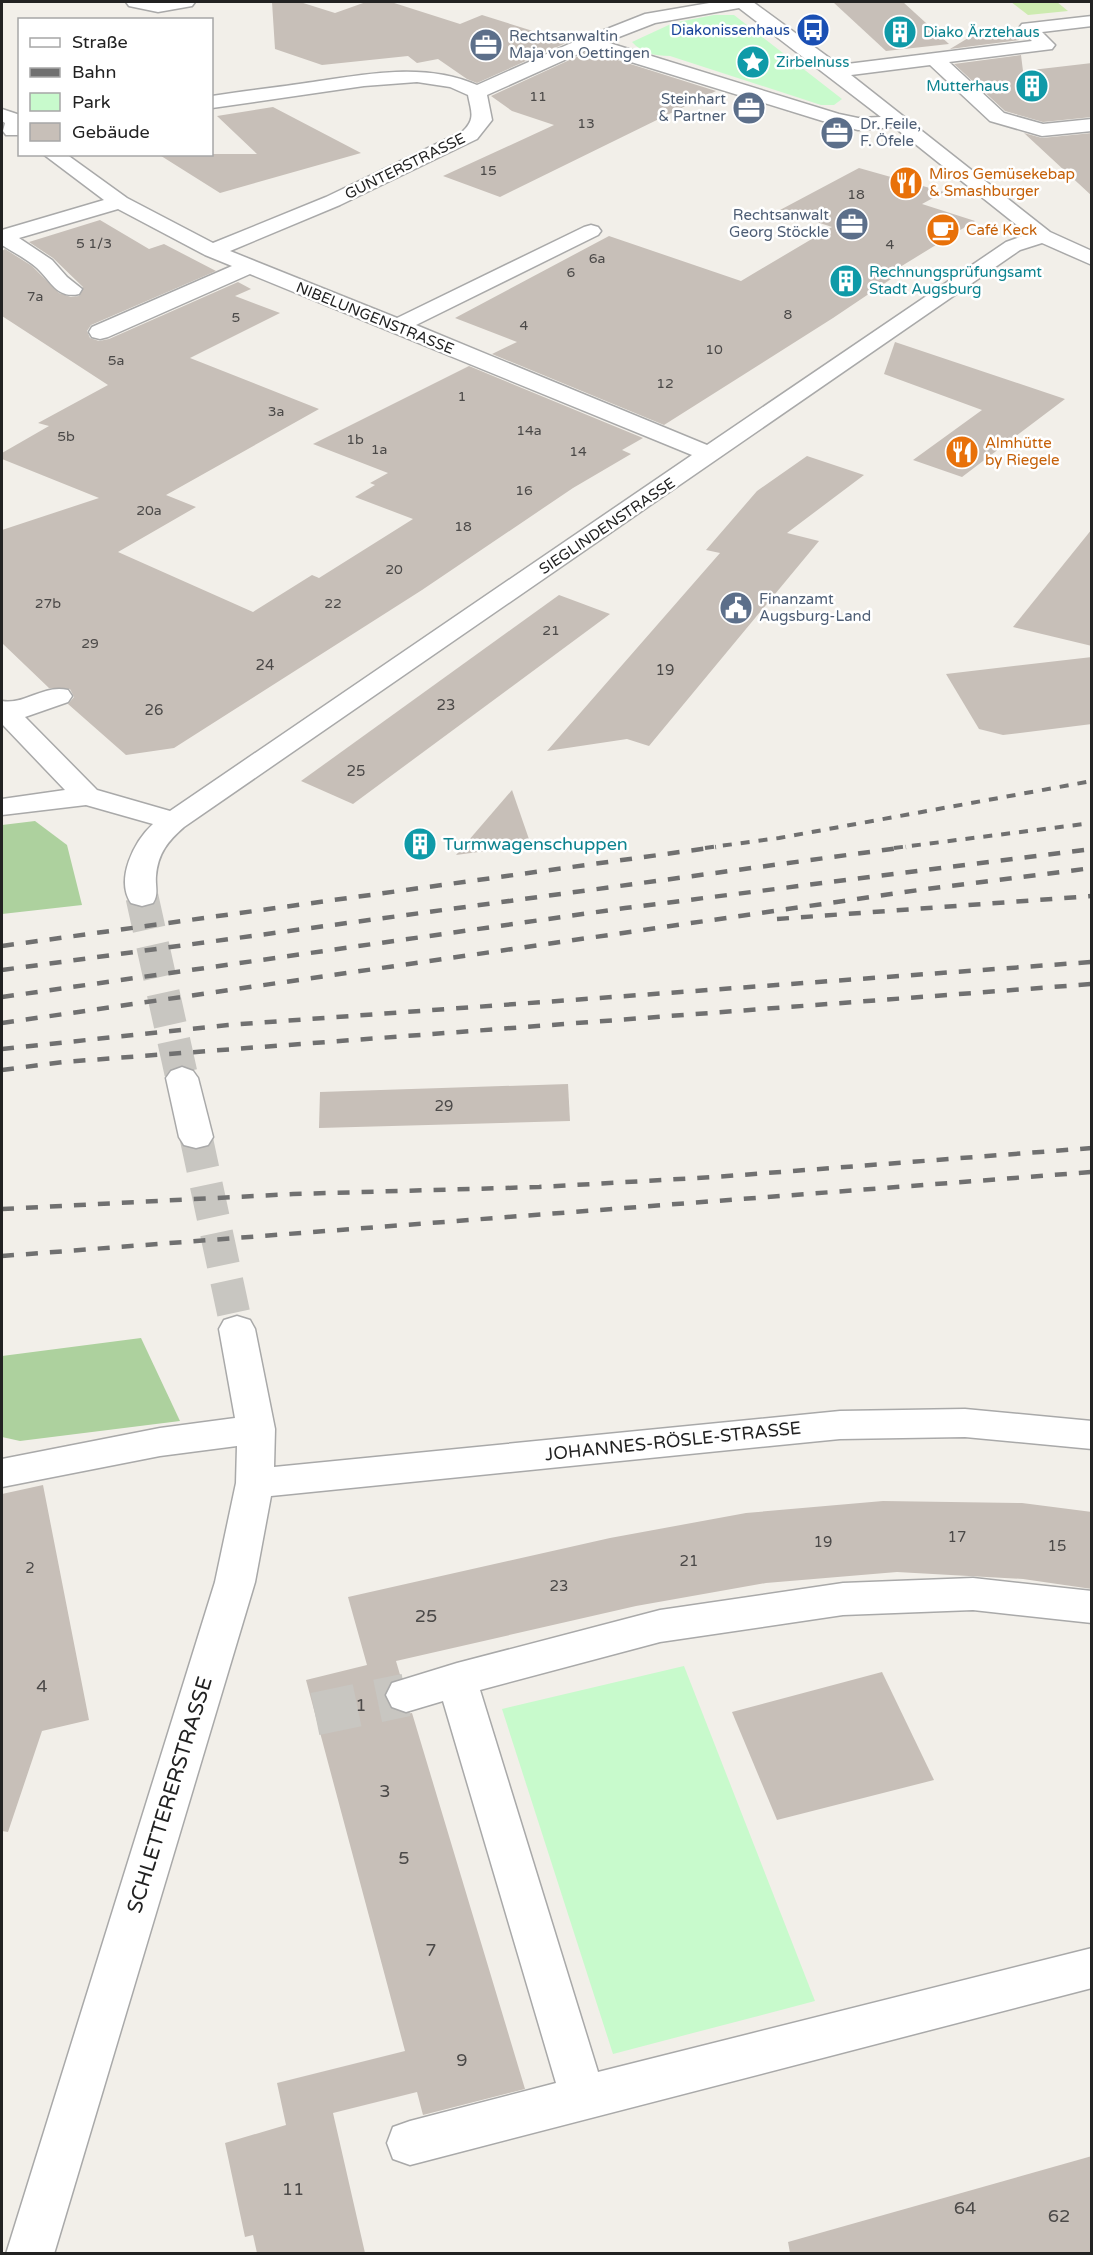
<svg xmlns="http://www.w3.org/2000/svg" width="1093" height="2255" font-family="'Varela Round',sans-serif">
<style>
.grass{fill:#cdebb0}
.forest{fill:#add19e}
.park{fill:#c8facc}
.building{fill:#c7bfb8}
.lines{fill:none;stroke-linecap:round;stroke-linejoin:round}
.minor-tunnel-far1{stroke:#c8c6c1;stroke-width:33;stroke-dasharray:33 16;stroke-linecap:butt}
.minor-tunnel{stroke:#c8c6c1;stroke-width:43;stroke-dasharray:43 21;stroke-linecap:butt}
.minor-casing{stroke:#a9a9a9;stroke-width:3}
.minor{fill:#fff;fill-rule:evenodd}
.rail-far1{stroke:#707070;stroke-width:4;stroke-dasharray:9 9;stroke-linecap:butt}
.rail{stroke:#707070;stroke-width:4.5;stroke-dasharray:12 12;stroke-linecap:butt}
.labels{text-anchor:middle;dominant-baseline:central;stroke-width:5;stroke-linejoin:round;paint-order:stroke}
.far-number-label{font-size:14px;fill:#4b4948}
.far-transit-label{font-size:15px;fill:#164399;stroke:#fff;text-anchor:end}
.far-culture-label{font-size:15px;fill:#0d838f;stroke:#fff;text-anchor:start}
.far-service-label{font-size:15px;fill:#4e5e75;stroke:#fff;text-anchor:start}
.far-street-label{font-size:15px;fill:#222;stroke:#fff}
.far-food-label{font-size:15px;fill:#c56008;stroke:#fff;text-anchor:start}
.number-label{font-size:15px;fill:#4b4948}
.culture-label{font-size:18px;fill:#0d838f;stroke:#fff;text-anchor:start}
.street-label{font-size:18px;fill:#222;stroke:#fff}
.near-number-label{font-size:18px;fill:#4b4948}
.near-street-label{font-size:21px;fill:#222;stroke:#fff}
</style>
<rect width="100%" height="100%" fill="#f2efe9"/>
<!-- grass -->
<polygon class="grass" points="1011,2 1057,2 1068,11 1028,15"/>
<!-- forest -->
<g class="forest">
<polygon points="35,821 67,845 82,905 2,914 2,825"/>
<polygon points="141,1338 180,1421 20,1441 2,1437 2,1356"/>
</g>
<!-- park -->
<g class="park">
<path d="M714 15H734L842 99 834 105H821L670 56C654 56 642 53 632 42L673 23Z"/>
<polygon points="684,1666 815,2001 613,2054 502,1709"/>
</g>
<!-- building -->
<g class="building">
<polygon points="272,2 300,2 335,13 366,2 391,2 460,24 482,15 568,42 477,83 467,79 438,59 417,63 408,56 322,65 275,49"/>
<polygon points="833,2 903,2 949,44 886,51"/>
<polygon points="1000,27 1017,29 1019,40 950,49 983,29"/>
<polygon points="589,51 716,91 500,197 443,176 554,125 512,111 491,96"/>
<polygon points="1021,55 1023,71 1092,63 1092,117 1043,122 1005,111 954,64"/>
<polygon points="273,107 361,153 220,193 158,154 257,154 217,116"/>
<polygon points="1024,133 1042,138 1092,133 1092,196"/>
<polygon points="859,168 944,192 922,204 975,221 887,275 894,277 833,318 664,425 492,354 517,342 455,318 609,236 741,281 832,227 780,210"/>
<polygon points="100,220 149,249 164,244 216,271 91,325 87,331 90,338 99,341 109,339 238,282 251,289 235,296 280,313 190,358 319,409 166,495 196,507 118,552 253,612 312,575 319,578 413,519 355,497 375,485 370,483 388,473 313,444 469,366 643,438 622,450 631,454 573,488 422,590 174,748 126,755 68,704 74,697 70,689 49,688 2,643 2,530 99,498 2,459 2,453 49,426 38,423 108,385 2,316 2,251 5,249 32,266 59,293 71,297 79,296 83,287 53,258 29,242"/>
<polygon points="895,342 1065,399 962,477 913,460 982,410 884,374"/>
<polygon points="807,456 864,475 787,533 819,541 649,746 627,739 547,751 720,553 706,550 757,491"/>
<polygon points="1092,529 1092,646 1013,627"/>
<polygon points="559,595 610,614 353,804 301,781"/>
<polygon points="1092,657 1092,724 1003,735 979,729 946,674"/>
<polygon points="512,790 531,845 456,855"/>
<polygon points="568,1084 570,1121 319,1128 320,1092"/>
<polygon points="43,1485 89,1720 42,1731 8,1832 2,1831 2,1494"/>
<polygon points="883,1501 1022,1503 1092,1512 1092,1589 1023,1579 897,1572 766,1583 636,1606 396,1661 401,1678 390,1682 384,1696 391,1709 405,1714 412,1713 525,2089 423,2115 417,2092 333,2113 365,2253 257,2253 253,2235 245,2237 225,2143 286,2125 277,2083 405,2051 306,1680 367,1665 348,1597 610,1538 746,1513"/>
<polygon points="882,1672 934,1780 777,1820 732,1712"/>
<polygon points="1092,2156 1092,2253 790,2253 788,2242"/>
</g>
<g class="lines">
<!-- minor-tunnel-far1 -->
<g class="minor-tunnel-far1">
<polyline points="142,897 182,1078"/>
<polyline points="196,1137 237,1329"/>
</g>
<!-- minor-tunnel -->
<polyline class="minor-tunnel" points="315,1714 406,1695"/>
<defs>
<g id="minor">
<polygon points="126,2 195,2 192,6 158,12 129,6"/>
<path d="M715 2H753L839 65 1032 41 1019 28 1022 24 1092 16V26L1042 32 1055 45 1052 49 949 62 1004 113 1043 124 1092 119V131L1042 136 990 121 930 65 851 75 1050 232 1092 251V265L1042 243 1020 250 184 827C168 841 158 853 156 876 155 886 159 894 153 903L142 906 131 903C115 880 134 841 153 824L86 805 2 815V799L65 790 2 724V701C25 705 44 684 68 690L72 696 68 702 25 717 97 790 170 811 692 455 250 274 108 337 100 339 92 337 89 332 92 327 232 266 205 255 118 209 19 238 52 260 67 277 82 289 79 294C57 299 51 281 37 268 27 259 13 252 2 245V230L104 200 43 154H66L127 198 213 243 326 197 463 131C476 119 471 111 468 95L450 87 417 82 364 86 212 108V96C245 91 279 87 313 82 367 74 425 62 477 85L569 44 645 14ZM739 8 881 117 858 118 839 114 606 42 655 23ZM589 49 826 122 858 130 894 127 1028 234 1006 242 707 445 416 325 598 235 601 231 598 227 591 225 584 227 397 318 230 251 340 205 477 139 492 120 487 95Z"/>
<polygon points="2,109 20,115 20,135 6,135 3,131 5,123 2,121"/>
<polygon points="182,1067 193,1071 198,1078 213,1137 208,1145 196,1148 184,1145 179,1137 166,1078 171,1071"/>
<polygon points="237,1316 250,1320 255,1329 275,1429 274,1467 840,1411 965,1409 1092,1421 1092,1449 965,1437 840,1439 271,1496 255,1582 54,2254 6,2254 215,1582 236,1483 237,1446 160,1456 2,1487 2,1459 160,1428 235,1418 219,1329 224,1320"/>
<polygon points="973,1578 1092,1591 1092,1623 973,1610 843,1615 660,1642 480,1690 598,2072 1092,1948 1092,1988 410,2165 393,2159 387,2143 393,2127 410,2121 556,2083 443,1701 406,1712 392,1707 386,1695 392,1683 457,1663 660,1610 843,1583"/>
</g>
</defs>
<!-- minor casing -->
<use href="#minor" class="minor-casing"/>
<!-- minor -->
<use href="#minor" class="minor"/>
<!-- rail-far1 -->
<g class="rail-far1">
<polyline points="705,848 779,838 1092,781"/>
<polyline points="894,848 1092,823"/>
</g>
<!-- rail -->
<g class="rail">
<polyline points="777,919 1092,896"/>
<polyline points="2,946 716,847"/>
<polyline points="2,970 906,847"/>
<polyline points="2,997 625,908 1092,849"/>
<polyline points="2,1023 919,890 1092,868"/>
<polyline points="2,1049 228,1025 1092,962"/>
<polyline points="2,1070 63,1062 1092,984"/>
<polyline points="2,1209 293,1194 539,1187 715,1177 1092,1148"/>
<polyline points="2,1256 1092,1172"/>
</g>
</g>
<!-- icons -->
<defs>
<symbol id="bus-disc" viewBox="-11 -11 22 22"><circle r="9.5" fill="#1a4fb4" stroke="#fff"/><path d="M-5-6H5V4H4V6H2V4H-2V6H-4V4H-5ZM-3.5-4V0h7V-4ZM-3.5 1.2v1.5H-2V1.2ZM2 1.2v1.5H3.5V1.2Z" fill="#fff"/></symbol>
<symbol id="building-disc" viewBox="-11 -11 22 22"><circle r="9.5" fill="#0f9aa8" stroke="#fff"/><path d="M-4-6H4V6H1V3H-1V6H-4ZM-2.5-4.3h1.7v1.8h-1.7ZM.8-4.3h1.7v1.8H.8ZM-2.5-1h1.7V.8h-1.7ZM.8-1h1.7V.8H.8Z" fill="#fff"/></symbol>
<symbol id="office-disc" viewBox="-11 -11 22 22"><circle r="9.5" fill="#5c6f8a" stroke="#fff"/><path d="M-6-3h4V-5.5h4V-3h4V5H-6ZM-1-4.5V-3h2v-1.5ZM-6 0V1H6V0Z" fill="#fff"/></symbol>
<symbol id="sight-disc" viewBox="-11 -11 22 22"><circle r="9.5" fill="#0f9aa8" stroke="#fff"/><path d="M0-6L1.8-2.2L6-1.7L2.9 1.2L3.7 5.4L0 3.3L-3.7 5.4L-2.9 1.2L-6-1.7L-1.8-2.2Z" fill="#fff"/></symbol>
<symbol id="restaurant-disc" viewBox="-11 -11 22 22"><circle r="9.5" fill="#e8710a" stroke="#fff"/><path d="M-5-6h1v4h1v-4h1v4h1v-4h1v5L-1.5 .5V6h-2V.5L-5-1ZM5-6V6H3V1.5H1.5Q1.5-4 5-6Z" fill="#fff"/></symbol>
<symbol id="cafe-disc" viewBox="-11 -11 22 22"><circle r="9.5" fill="#e8710a" stroke="#fff"/><path d="M-5.5-4.5H6V0H3Q3 3.5 0 3.5H-2.5Q-5.5 3.5-5.5 0ZM3-3.2v2h1.7v-2ZM-6 4.5H4V6H-6Z" fill="#fff"/></symbol>
<symbol id="civic-disc" viewBox="-11 -11 22 22"><circle r="9.5" fill="#5c6f8a" stroke="#fff"/><path d="M-.6-6.5H3V-4.5H.6V-3L4-1V1h2V6H-6V1h2V-1L-.6-3ZM-1.2 2.5V6h2.4V2.5Z" fill="#fff"/></symbol>
</defs>
<g fill-rule="evenodd">
<use href="#bus-disc" x="794" y="11" width="38" height="38"/>
<use href="#building-disc" x="881" y="13" width="38" height="38"/>
<use href="#office-disc" x="467" y="26" width="38" height="38"/>
<use href="#sight-disc" x="734" y="43" width="38" height="38"/>
<use href="#building-disc" x="1013" y="67" width="38" height="38"/>
<use href="#office-disc" x="730" y="89" width="38" height="38"/>
<use href="#office-disc" x="818" y="114" width="38" height="38"/>
<use href="#restaurant-disc" x="887" y="164" width="38" height="38"/>
<use href="#office-disc" x="833" y="205" width="38" height="38"/>
<use href="#cafe-disc" x="924" y="211" width="38" height="38"/>
<use href="#building-disc" x="827" y="262" width="38" height="38"/>
<use href="#restaurant-disc" x="943" y="433" width="38" height="38"/>
<use href="#civic-disc" x="717" y="589" width="38" height="38"/>
<use href="#building-disc" x="401" y="825" width="38" height="38"/>
</g>
<g class="labels">
<!-- far-number labels -->
<g class="far-number-label">
<text x="538" y="96">11</text>
<text x="586" y="123">13</text>
<text x="488" y="170">15</text>
<text x="856" y="194">18</text>
<text x="94" y="243">5 1/3</text>
<text x="890" y="244">4</text>
<text x="597" y="258">6a</text>
<text x="571" y="272">6</text>
<text x="35" y="296">7a</text>
<text x="788" y="314">8</text>
<text x="236" y="317">5</text>
<text x="524" y="325">4</text>
<text x="714" y="349">10</text>
<text x="116" y="360">5a</text>
<text x="665" y="383">12</text>
<text x="462" y="396">1</text>
<text x="276" y="411">3a</text>
<text x="529" y="430">14a</text>
<text x="66" y="436">5b</text>
<text x="355" y="439">1b</text>
<text x="379" y="449">1a</text>
<text x="578" y="451">14</text>
<text x="524" y="490">16</text>
<text x="149" y="510">20a</text>
<text x="463" y="526">18</text>
<text x="394" y="569">20</text>
<text x="48" y="603">27b</text>
<text x="333" y="603">22</text>
<text x="551" y="630">21</text>
<text x="90" y="643">29</text>
</g>
<!-- far-transit labels -->
<g class="far-transit-label">
<text x="790" y="30">Diakonissenhaus</text>
</g>
<!-- far-culture labels -->
<g class="far-culture-label">
<text x="923" y="32">Diako Ärztehaus</text>
<text x="776" y="62">Zirbelnuss</text>
<text x="1009" y="86" text-anchor="end">Mutterhaus</text>
<text x="869" y="272">Rechnungsprüfungsamt<tspan x="869" dy="17">Stadt Augsburg</tspan></text>
</g>
<!-- far-service labels -->
<g class="far-service-label">
<text x="509" y="36">Rechtsanwaltin<tspan x="509" dy="17">Maja von Oettingen</tspan></text>
<text x="726" y="99" text-anchor="end">Steinhart<tspan x="726" dy="17">&amp; Partner</tspan></text>
<text x="860" y="124">Dr. Feile,<tspan x="860" dy="17">F. Öfele</tspan></text>
<text x="829" y="215" text-anchor="end">Rechtsanwalt<tspan x="829" dy="17">Georg Stöckle</tspan></text>
<text x="759" y="599">Finanzamt<tspan x="759" dy="17">Augsburg-Land</tspan></text>
</g>
<!-- far-street labels -->
<g class="far-street-label">
<text transform="translate(405 166) rotate(-26)">GUNTERSTRASSE</text>
<text transform="translate(375 318) rotate(22)">NIBELUNGENSTRASSE</text>
<text transform="translate(607 526) rotate(-34)">SIEGLINDENSTRASSE</text>
</g>
<!-- far-food labels -->
<g class="far-food-label">
<text x="929" y="174">Miros Gemüsekebap<tspan x="929" dy="17">&amp; Smashburger</tspan></text>
<text x="966" y="230">Café Keck</text>
<text x="985" y="443">Almhütte<tspan x="985" dy="17">by Riegele</tspan></text>
</g>
<!-- number labels -->
<g class="number-label">
<text x="265" y="665">24</text>
<text x="665" y="670">19</text>
<text x="446" y="705">23</text>
<text x="154" y="710">26</text>
<text x="356" y="771">25</text>
<text x="444" y="1106">29</text>
<text x="957" y="1537">17</text>
<text x="823" y="1542">19</text>
<text x="1057" y="1546">15</text>
<text x="689" y="1561">21</text>
<text x="30" y="1568">2</text>
<text x="559" y="1586">23</text>
</g>
<!-- culture labels -->
<g class="culture-label">
<text x="443" y="844">Turmwagenschuppen</text>
</g>
<!-- street labels -->
<g class="street-label">
<text transform="translate(673 1441) rotate(-6)">JOHANNES-RÖSLE-STRASSE</text>
</g>
<!-- near-number labels -->
<g class="near-number-label">
<text x="426" y="1616">25</text>
<text x="42" y="1686">4</text>
<text x="361" y="1705">1</text>
<text x="385" y="1791">3</text>
<text x="404" y="1858">5</text>
<text x="431" y="1950">7</text>
<text x="462" y="2060">9</text>
<text x="293" y="2189">11</text>
<text x="965" y="2208">64</text>
<text x="1059" y="2216">62</text>
</g>
<!-- near-street labels -->
<g class="near-street-label">
<text transform="translate(170 1795) rotate(-73)">SCHLETTERERSTRASSE</text>
</g>
</g>
<!-- border -->
<rect width="1093" height="2255" fill="none" stroke="#222222" stroke-width="6"/>
<!-- legend -->
<rect x="18" y="18" width="195" height="138" fill="#ffffff" stroke="#a7a7a7" stroke-width="1.5"/>
<rect x="30" y="38" width="30" height="9" fill="#ffffff" stroke="#a7a7a7" stroke-width="1.5"/>
<text x="72" y="48" font-size="18" fill="#222222">Straße</text>
<rect x="30" y="68" width="30" height="9" fill="#707070" stroke="#a7a7a7" stroke-width="1.5"/>
<text x="72" y="78" font-size="18" fill="#222222">Bahn</text>
<rect x="30" y="93" width="30" height="18" fill="#c8facc" stroke="#a7a7a7" stroke-width="1.5"/>
<text x="72" y="108" font-size="18" fill="#222222">Park</text>
<rect x="30" y="123" width="30" height="18" fill="#c7bfb8" stroke="#a7a7a7" stroke-width="1.5"/>
<text x="72" y="138" font-size="18" fill="#222222">Gebäude</text>
</svg>
